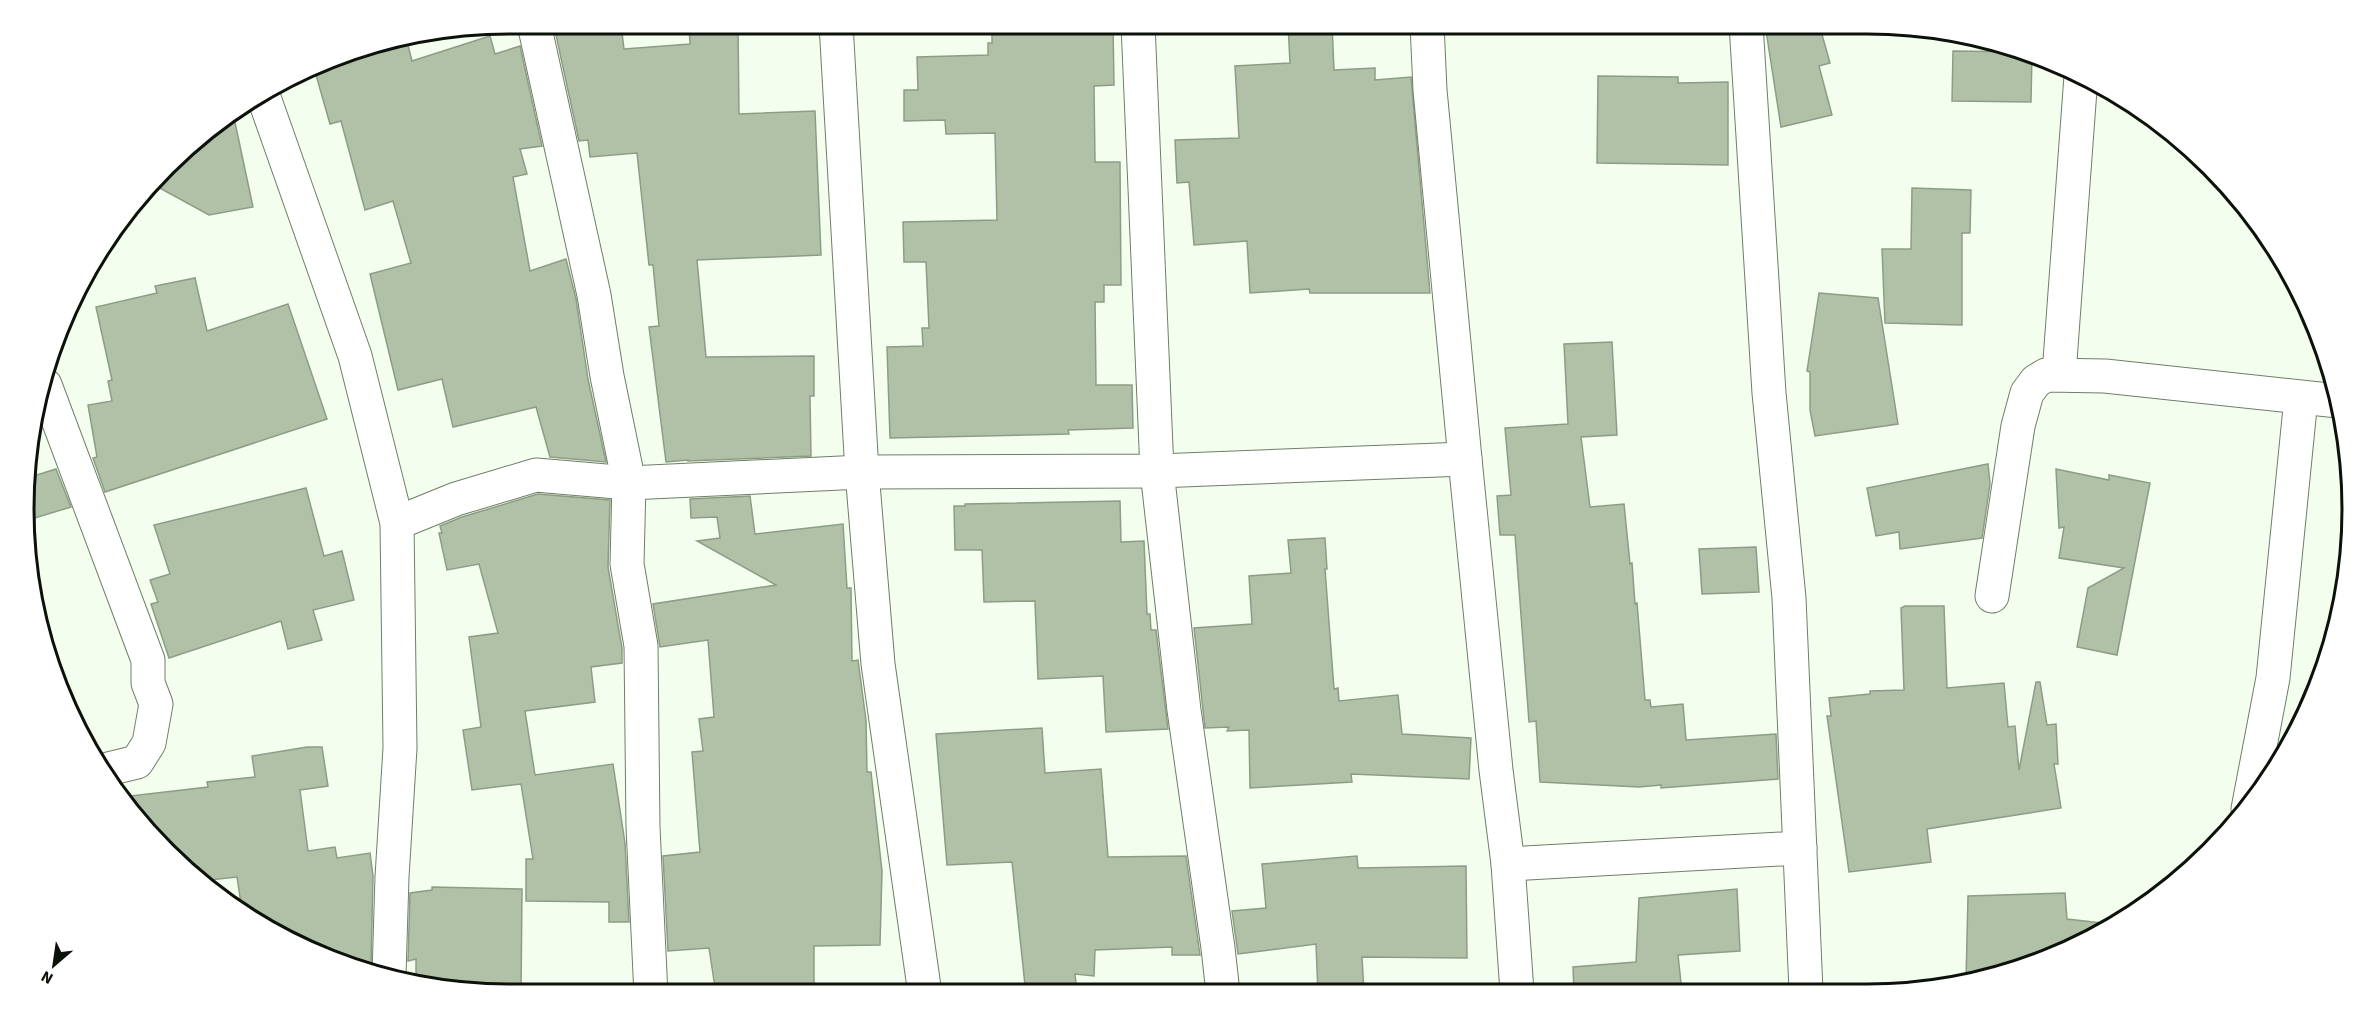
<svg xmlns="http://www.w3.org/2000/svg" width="2376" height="1019" font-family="'Source Sans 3',sans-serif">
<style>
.building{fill:#b0c1a8;stroke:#8d9d85;stroke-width:1.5}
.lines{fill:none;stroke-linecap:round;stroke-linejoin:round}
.street-casing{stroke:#6f7e67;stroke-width:35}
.street{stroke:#fff;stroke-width:33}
.rim{fill:none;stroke:#0c1209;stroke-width:3}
</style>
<rect width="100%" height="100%" fill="#f4feef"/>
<!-- building -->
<g class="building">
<polygon points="566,24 621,24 624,49 690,44 689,24 738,24 739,114 815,111 821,255 697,260 706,357 814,356 814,396 810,396 811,456 688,461 688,460 666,462 649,327 659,326 653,265 649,265 637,153 590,157 588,140 579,141 556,35 567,32"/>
<polygon points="992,24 1113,24 1114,85 1094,86 1095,162 1120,162 1121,285 1104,285 1104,302 1095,302 1096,385 1132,385 1133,428 1068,430 1069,434 890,438 887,347 923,346 922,328 929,328 926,262 904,262 903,222 997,220 995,133 946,134 945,120 904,121 904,90 918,90 917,57 988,55 988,43 992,43"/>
<polygon points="1288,24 1332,24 1334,70 1375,68 1375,80 1411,77 1430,293 1310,293 1309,289 1250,293 1247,241 1194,245 1189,182 1177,183 1175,140 1239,138 1235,66 1290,63"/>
<polygon points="1765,24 1819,24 1830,63 1819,66 1832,115 1781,127"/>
<polygon points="490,36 495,54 520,46 542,146 520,149 527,174 513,177 530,271 566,259 576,299 588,379 606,462 550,457 536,407 453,427 442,379 398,390 370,274 411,263 393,201 365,210 341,121 330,124 314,68 353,50 407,41 412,61"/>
<polygon points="1953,51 2028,52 2032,54 2031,102 1952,101"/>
<polygon points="1598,76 1678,77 1678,83 1728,82 1728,165 1597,163"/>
<polygon points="233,113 253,207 209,215 156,186 190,144"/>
<polygon points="1912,188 1971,190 1970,233 1962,233 1962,325 1885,323 1882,249 1911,249"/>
<polygon points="195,278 207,331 288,304 327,419 105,492 93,458 97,457 88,405 112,401 108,381 112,380 96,307 157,293 155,286"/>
<polygon points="1819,293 1878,298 1898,424 1815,436 1810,410 1810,372 1807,371"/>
<polygon points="1612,342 1617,435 1581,437 1590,507 1624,504 1630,564 1632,563 1635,604 1637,603 1645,700 1650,700 1651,707 1683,704 1686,740 1776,734 1778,779 1661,788 1661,785 1639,787 1540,782 1536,721 1529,722 1515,535 1500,535 1497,496 1511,495 1505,428 1568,424 1564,344"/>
<polygon points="1988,464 1990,484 1982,538 1900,549 1899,532 1876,536 1867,488"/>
<polygon points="56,469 71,507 25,521 27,478"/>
<polygon points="2056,469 2109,480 2109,475 2150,483 2117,655 2077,647 2088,588 2124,568 2059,558 2064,527 2059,528"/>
<polygon points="306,488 324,556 342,551 354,600 313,610 322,640 288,649 281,621 169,658 151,604 158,602 150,580 170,574 154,525"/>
<polygon points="538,494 610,500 608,567 622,648 622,663 591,667 595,702 525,711 535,775 613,764 625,843 629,922 609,922 609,902 526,901 526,859 533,859 521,784 472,790 463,730 481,727 469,637 498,633 479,564 447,570 439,533 442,533 440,526 462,517"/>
<polygon points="750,496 755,534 843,524 847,588 851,588 852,661 858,660 866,720 867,772 871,772 882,871 880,945 814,946 814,993 716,994 709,948 668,951 663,856 700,852 692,752 703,751 699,719 714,717 708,640 660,647 653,604 776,585 697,541 720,538 717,517 691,518 690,499"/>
<polygon points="1120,501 1121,542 1144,541 1147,614 1150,614 1151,630 1156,630 1168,729 1106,732 1103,676 1038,679 1035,601 984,602 982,550 955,550 954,506 965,506 965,504"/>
<polygon points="1325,538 1327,569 1325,569 1334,689 1338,688 1339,701 1398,695 1402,734 1471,738 1469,779 1351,774 1352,782 1250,788 1249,730 1227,731 1229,727 1205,728 1194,628 1252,624 1249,576 1291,573 1288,540"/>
<polygon points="1756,547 1759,592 1702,594 1699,549"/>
<polygon points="1905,606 1944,606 1947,688 2004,683 2008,727 2015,726 2019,770 2036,682 2040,682 2047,725 2056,724 2058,764 2054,764 2061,808 1927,829 1931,862 1849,872 1827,716 1831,716 1829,698 1870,694 1870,691 1904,690 1901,608"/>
<polygon points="1042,728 1045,773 1101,769 1108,857 1186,856 1200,955 1172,955 1172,947 1095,950 1094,976 1075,974 1077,993 1028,993 1028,985 1025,985 1012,862 947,865 936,734"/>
<polygon points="307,747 322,747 328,786 300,790 308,851 335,847 337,858 370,853 373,876 371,966 352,969 242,910 237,877 200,881 144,829 121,797 208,787 207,782 255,777 252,756"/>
<polygon points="1357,856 1358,868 1466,866 1467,958 1362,957 1364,992 1318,993 1316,944 1238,954 1232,911 1266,908 1262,864"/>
<polygon points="432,887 522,889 521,995 416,980 416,959 408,961 410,893 432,890"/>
<polygon points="1737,889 1740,951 1678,955 1682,992 1574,992 1573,967 1636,962 1639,898"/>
<polygon points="2065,893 2067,919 2111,924 2053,958 1966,981 1968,896"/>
</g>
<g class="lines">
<defs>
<g id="street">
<polyline points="534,24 594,295 607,376 629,483 627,564 641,646 643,827 651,995"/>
<polyline points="836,24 862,472 878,664 925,994"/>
<polyline points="1138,24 1157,471 1184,710 1218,948 1223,993"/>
<polyline points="1427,24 1430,90 1465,459 1496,770 1508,864 1517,992"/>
<polyline points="1746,24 1769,393 1789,598 1806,991"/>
<polyline points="262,92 355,356 397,523 400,748 392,877 389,975"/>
<polyline points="2059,374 2081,76"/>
<polyline points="45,385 148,660 148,683 156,704 149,743 137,762 108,769 107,777"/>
<polyline points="397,523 456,499 536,475 629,483 862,472 1157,471 1465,459"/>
<polyline points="1992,596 2018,426 2027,393 2036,381 2046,375 2105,376 2338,401"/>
<polyline points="2248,809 2273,678 2301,398"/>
<polyline points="1508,864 1800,848"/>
</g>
</defs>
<!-- street casing -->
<use href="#street" class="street-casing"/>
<!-- street -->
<use href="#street" class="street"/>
</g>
<!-- crop -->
<path d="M0 0H2376V1019H0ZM509 34H1867A475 475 0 0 1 2342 509V509A475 475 0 0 1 1867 984H509A475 475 0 0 1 34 509V509A475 475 0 0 1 509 34Z" fill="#fff" fill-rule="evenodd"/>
<path class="rim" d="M509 34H1867A475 475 0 0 1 2342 509V509A475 475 0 0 1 1867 984H509A475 475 0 0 1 34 509V509A475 475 0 0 1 509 34Z"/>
<!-- north arrow -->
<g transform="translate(54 965) rotate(209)" stroke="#ffffff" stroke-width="4.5" paint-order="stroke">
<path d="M0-4.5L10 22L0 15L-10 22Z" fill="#0c1209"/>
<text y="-9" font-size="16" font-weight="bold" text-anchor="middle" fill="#0c1209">N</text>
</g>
</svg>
